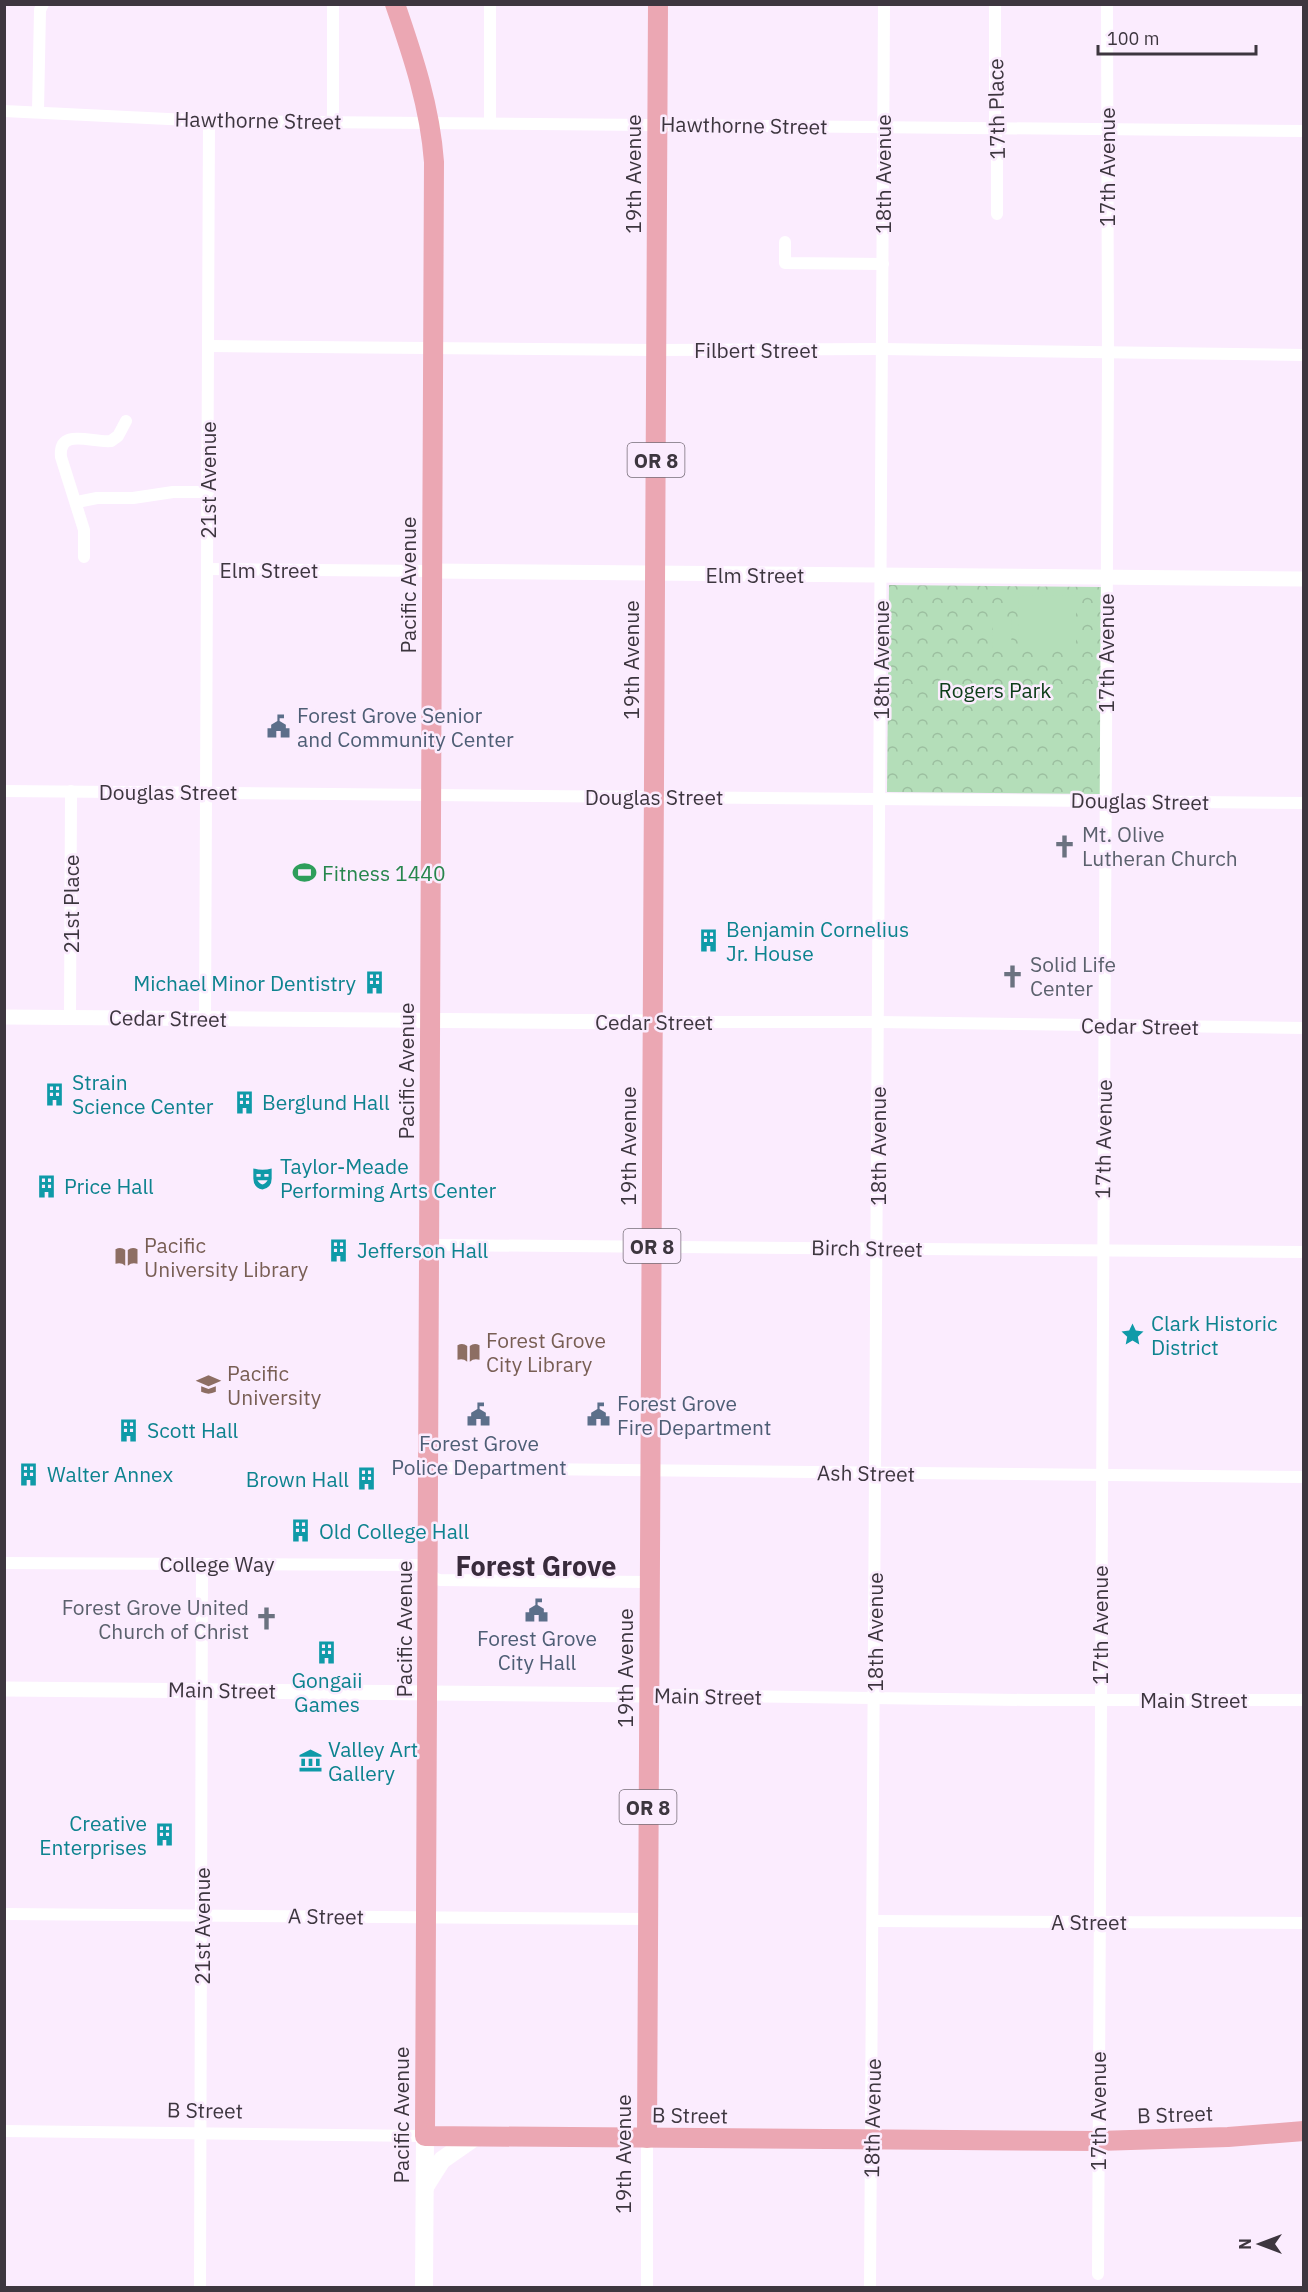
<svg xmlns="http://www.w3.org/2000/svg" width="1308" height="2292" font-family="'IBM Plex Sans',sans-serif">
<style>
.park{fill:url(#park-crowns)}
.garden{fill:#b4deb9}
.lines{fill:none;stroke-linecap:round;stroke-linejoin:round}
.minor{stroke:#fff;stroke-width:12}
.tertiary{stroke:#fff;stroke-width:15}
.secondary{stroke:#fff;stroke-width:18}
.primary{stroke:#eba7b3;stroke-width:20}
.labels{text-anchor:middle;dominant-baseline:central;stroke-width:5;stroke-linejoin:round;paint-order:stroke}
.shield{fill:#fbecfe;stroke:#766d78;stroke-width:1.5}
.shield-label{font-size:20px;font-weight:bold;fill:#3d363f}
.street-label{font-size:21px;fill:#3d363f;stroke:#fbecfe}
.park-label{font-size:21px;fill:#0d3d19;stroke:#fbecfe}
.service-label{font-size:21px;fill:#4e5e75;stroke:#fbecfe;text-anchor:start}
.worship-label{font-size:21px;fill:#5b616d;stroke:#fbecfe;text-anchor:start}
.leisure-label{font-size:21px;fill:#27864d;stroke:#fbecfe;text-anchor:start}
.culture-label{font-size:21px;fill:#0d838f;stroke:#fbecfe;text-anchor:start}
.education-label{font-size:21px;fill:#785e54;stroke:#fbecfe;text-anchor:start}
.district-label{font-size:27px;font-weight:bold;fill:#392b3c;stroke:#fbecfe}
</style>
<defs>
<pattern id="park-crowns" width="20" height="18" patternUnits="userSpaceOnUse" patternTransform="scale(1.5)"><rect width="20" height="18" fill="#b4deb9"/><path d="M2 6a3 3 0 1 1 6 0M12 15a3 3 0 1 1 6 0" fill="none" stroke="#9cbfa0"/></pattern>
</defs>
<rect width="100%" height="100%" fill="#fbecfe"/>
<!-- park -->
<polygon class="park" points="889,585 1102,587 1100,794 887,792"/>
<!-- garden -->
<g class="garden">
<polygon points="1019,595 1076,596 1076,648 1018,648"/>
<polygon points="993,619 1012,619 1011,648 992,648"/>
</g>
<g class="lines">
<!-- minor -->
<g class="minor">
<polyline points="995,4 995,128 997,145 997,214"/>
<polyline points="4,111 209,121 1304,131"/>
<polyline points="38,111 40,10 43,4"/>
<polyline points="333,122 333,4"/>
<polyline points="490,122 490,4"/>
<polyline points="785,242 785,263 883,264"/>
<polyline points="209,346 656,350 882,349 1304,355"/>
<polyline points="77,502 97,498 133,498 173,492 208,492"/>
<path d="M84 557V530L61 457C58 427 92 443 111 441L118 436 126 421"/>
<polyline points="207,569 433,571"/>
<polyline points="4,791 1304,803"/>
<polyline points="70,1017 71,791"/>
<polyline points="205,1019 209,121"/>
<polyline points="653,1022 879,1022 1304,1028"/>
<polyline points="430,1245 1304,1252"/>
<polyline points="428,1468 1304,1477"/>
<polyline points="4,1563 420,1565 436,1579 440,1580 649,1582"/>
<polyline points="649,1695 1027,1700 1304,1700"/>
<polyline points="4,1914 648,1919"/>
<polyline points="874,1921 1304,1923"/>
<polyline points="4,2131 425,2136"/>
<polyline points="1098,2274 1108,363 1107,4"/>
<polyline points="200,2288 202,1564"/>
<polyline points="647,2288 647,2138"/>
<polyline points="870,2288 884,4"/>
</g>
<!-- tertiary -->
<g class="tertiary">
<polyline points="433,571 1304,579"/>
<polyline points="4,1017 653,1022"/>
<polyline points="4,1689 649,1695"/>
</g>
<!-- secondary -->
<g class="secondary">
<polyline points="425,2187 442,2160 475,2137"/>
<polyline points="424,2288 425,2136"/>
</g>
<!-- primary -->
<g class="primary">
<path d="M395 4C413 56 430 107 434 162L425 2136 1098 2141 1228 2137 1304 2131"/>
<polyline points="647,2138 658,4"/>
</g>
</g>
<!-- icons -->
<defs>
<symbol id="civic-bare" viewBox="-9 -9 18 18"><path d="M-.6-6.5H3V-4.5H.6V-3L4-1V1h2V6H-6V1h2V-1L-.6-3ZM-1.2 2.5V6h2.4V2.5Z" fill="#5c6f8a" stroke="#fbecfe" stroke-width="2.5" paint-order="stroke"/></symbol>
<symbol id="church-bare" viewBox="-9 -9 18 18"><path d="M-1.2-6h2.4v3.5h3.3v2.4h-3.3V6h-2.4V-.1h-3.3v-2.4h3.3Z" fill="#6b7280" stroke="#fbecfe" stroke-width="2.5" paint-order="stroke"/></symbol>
<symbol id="stadium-bare" viewBox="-9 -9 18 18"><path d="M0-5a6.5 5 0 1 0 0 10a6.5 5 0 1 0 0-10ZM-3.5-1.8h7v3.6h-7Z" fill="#2e9e5b" stroke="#fbecfe" stroke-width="2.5" paint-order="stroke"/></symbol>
<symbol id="building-bare" viewBox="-9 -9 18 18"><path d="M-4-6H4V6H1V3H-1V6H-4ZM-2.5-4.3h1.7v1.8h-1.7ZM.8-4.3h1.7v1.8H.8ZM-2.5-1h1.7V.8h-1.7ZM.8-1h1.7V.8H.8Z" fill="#0f9aa8" stroke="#fbecfe" stroke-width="2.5" paint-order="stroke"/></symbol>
<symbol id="theatre-bare" viewBox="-9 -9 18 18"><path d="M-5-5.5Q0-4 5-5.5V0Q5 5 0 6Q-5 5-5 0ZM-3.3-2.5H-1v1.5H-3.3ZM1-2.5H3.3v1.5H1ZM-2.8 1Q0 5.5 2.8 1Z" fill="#0f9aa8" stroke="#fbecfe" stroke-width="2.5" paint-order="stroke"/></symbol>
<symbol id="library-bare" viewBox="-9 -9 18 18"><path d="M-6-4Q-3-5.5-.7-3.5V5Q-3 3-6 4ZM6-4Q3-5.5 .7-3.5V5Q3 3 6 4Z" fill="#8d6e63" stroke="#fbecfe" stroke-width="2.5" paint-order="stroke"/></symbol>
<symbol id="sight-bare" viewBox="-9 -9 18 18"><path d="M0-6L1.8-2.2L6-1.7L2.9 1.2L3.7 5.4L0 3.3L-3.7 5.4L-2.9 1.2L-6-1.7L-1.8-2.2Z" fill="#0f9aa8" stroke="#fbecfe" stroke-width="2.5" paint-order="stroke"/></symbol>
<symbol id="university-bare" viewBox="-9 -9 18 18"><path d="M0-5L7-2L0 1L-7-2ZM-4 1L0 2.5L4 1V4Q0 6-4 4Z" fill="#8d6e63" stroke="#fbecfe" stroke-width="2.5" paint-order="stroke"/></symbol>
<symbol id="museum-bare" viewBox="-9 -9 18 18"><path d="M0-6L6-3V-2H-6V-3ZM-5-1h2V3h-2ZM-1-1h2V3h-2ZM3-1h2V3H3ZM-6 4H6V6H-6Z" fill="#0f9aa8" stroke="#fbecfe" stroke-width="2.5" paint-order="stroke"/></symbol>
</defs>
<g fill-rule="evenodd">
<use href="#civic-bare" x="262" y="710" width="33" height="33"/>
<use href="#church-bare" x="1048" y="830" width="33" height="33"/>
<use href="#stadium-bare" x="288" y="856" width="33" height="33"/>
<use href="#building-bare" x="692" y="924" width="33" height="33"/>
<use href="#church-bare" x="996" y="960" width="33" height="33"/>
<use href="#building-bare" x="358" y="966" width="33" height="33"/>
<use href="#building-bare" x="38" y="1078" width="33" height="33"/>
<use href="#building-bare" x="228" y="1086" width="33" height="33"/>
<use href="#theatre-bare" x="246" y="1162" width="33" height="33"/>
<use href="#building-bare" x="30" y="1170" width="33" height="33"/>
<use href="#building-bare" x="322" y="1234" width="33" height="33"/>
<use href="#library-bare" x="110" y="1240" width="33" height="33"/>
<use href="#sight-bare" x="1116" y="1318" width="33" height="33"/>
<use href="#library-bare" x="452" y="1336" width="33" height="33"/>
<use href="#university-bare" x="192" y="1368" width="33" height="33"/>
<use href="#civic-bare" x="462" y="1398" width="33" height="33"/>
<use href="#civic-bare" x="582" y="1398" width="33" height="33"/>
<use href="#building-bare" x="112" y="1414" width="33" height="33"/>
<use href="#building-bare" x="12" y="1458" width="33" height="33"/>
<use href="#building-bare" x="350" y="1462" width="33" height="33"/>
<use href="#building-bare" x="284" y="1514" width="33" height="33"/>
<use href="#civic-bare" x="520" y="1594" width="33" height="33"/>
<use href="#church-bare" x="250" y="1602" width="33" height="33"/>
<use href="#building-bare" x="310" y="1636" width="33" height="33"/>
<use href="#museum-bare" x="294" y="1744" width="33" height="33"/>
<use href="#building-bare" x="148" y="1818" width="33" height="33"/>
</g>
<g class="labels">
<!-- shield labels -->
<g class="shield">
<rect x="627.5" y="443" width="57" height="34" rx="4.5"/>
<rect x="623.5" y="1229" width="57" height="34" rx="4.5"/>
<rect x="619.5" y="1790" width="57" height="34" rx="4.5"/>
</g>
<g class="shield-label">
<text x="656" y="460">OR 8</text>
<text x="652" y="1246">OR 8</text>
<text x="648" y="1807">OR 8</text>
</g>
<!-- street labels -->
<g class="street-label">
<text transform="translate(996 109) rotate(-91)">17th Place</text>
<text transform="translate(258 120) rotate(1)">Hawthorne Street</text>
<text transform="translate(744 125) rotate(1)">Hawthorne Street</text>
<text transform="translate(1107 167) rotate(-90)">17th Avenue</text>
<text transform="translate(633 174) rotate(-90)">19th Avenue</text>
<text transform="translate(883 174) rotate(-90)">18th Avenue</text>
<text x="756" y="350">Filbert Street</text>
<text transform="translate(208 480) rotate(-90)">21st Avenue</text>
<text x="269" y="570">Elm Street</text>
<text x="755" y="575">Elm Street</text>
<text transform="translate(408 585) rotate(-90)">Pacific Avenue</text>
<text transform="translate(1106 653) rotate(-90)">17th Avenue</text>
<text transform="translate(631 660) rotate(-90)">19th Avenue</text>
<text transform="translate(881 660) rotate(-90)">18th Avenue</text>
<text x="168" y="792">Douglas Street</text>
<text x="654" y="797">Douglas Street</text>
<text transform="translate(1140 801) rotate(1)">Douglas Street</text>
<text transform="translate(71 904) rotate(-90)">21st Place</text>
<text transform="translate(168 1018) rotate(1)">Cedar Street</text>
<text x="654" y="1022">Cedar Street</text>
<text transform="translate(1140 1026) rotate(1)">Cedar Street</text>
<text transform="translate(406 1071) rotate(-90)">Pacific Avenue</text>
<text transform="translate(1103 1139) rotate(-89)">17th Avenue</text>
<text transform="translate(628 1146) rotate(-90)">19th Avenue</text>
<text transform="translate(878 1146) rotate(-90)">18th Avenue</text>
<text transform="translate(867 1248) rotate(1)">Birch Street</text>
<text transform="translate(866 1473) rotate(1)">Ash Street</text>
<text x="217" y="1564">College Way</text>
<text transform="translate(1100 1625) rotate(-90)">17th Avenue</text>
<text transform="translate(404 1629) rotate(-90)">Pacific Avenue</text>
<text transform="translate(875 1632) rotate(-90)">18th Avenue</text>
<text transform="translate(625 1668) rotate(-90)">19th Avenue</text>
<text transform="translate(222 1690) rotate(1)">Main Street</text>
<text transform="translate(708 1696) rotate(1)">Main Street</text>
<text x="1194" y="1700">Main Street</text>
<text transform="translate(326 1916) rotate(1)">A Street</text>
<text x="1089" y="1922">A Street</text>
<text transform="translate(202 1926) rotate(-90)">21st Avenue</text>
<text transform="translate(205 2110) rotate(1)">B Street</text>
<text transform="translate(1098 2111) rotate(-90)">17th Avenue</text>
<text transform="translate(1175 2114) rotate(-2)">B Street</text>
<text transform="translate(401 2115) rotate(-90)">Pacific Avenue</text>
<text transform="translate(690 2115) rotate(1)">B Street</text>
<text transform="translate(872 2118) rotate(-89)">18th Avenue</text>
<text transform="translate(623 2154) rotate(-90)">19th Avenue</text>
</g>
<!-- park labels -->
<g class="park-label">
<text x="995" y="690">Rogers Park</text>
</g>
<!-- service labels -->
<g class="service-label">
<text x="297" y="715">Forest Grove Senior<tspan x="297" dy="24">and Community Center</tspan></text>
<text x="617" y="1403">Forest Grove<tspan x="617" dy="24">Fire Department</tspan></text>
<text x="479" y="1443" text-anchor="middle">Forest Grove<tspan x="479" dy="24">Police Department</tspan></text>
<text x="537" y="1638" text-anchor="middle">Forest Grove<tspan x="537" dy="24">City Hall</tspan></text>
</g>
<!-- worship labels -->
<g class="worship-label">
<text x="1082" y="834">Mt. Olive<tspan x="1082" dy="24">Lutheran Church</tspan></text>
<text x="1030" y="964">Solid Life<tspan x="1030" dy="24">Center</tspan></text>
<text x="249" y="1607" text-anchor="end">Forest Grove United<tspan x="249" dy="24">Church of Christ</tspan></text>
</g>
<!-- leisure labels -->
<g class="leisure-label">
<text x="322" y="873">Fitness 1440</text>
</g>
<!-- culture labels -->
<g class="culture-label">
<text x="726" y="929">Benjamin Cornelius<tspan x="726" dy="24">Jr. House</tspan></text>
<text x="356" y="983" text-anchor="end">Michael Minor Dentistry</text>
<text x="72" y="1082">Strain<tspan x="72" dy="24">Science Center</tspan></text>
<text x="262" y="1102">Berglund Hall</text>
<text x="280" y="1166">Taylor-Meade<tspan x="280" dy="24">Performing Arts Center</tspan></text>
<text x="64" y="1186">Price Hall</text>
<text x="357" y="1250">Jefferson Hall</text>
<text x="1151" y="1323">Clark Historic<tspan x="1151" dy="24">District</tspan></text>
<text x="147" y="1430">Scott Hall</text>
<text x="47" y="1474">Walter Annex</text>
<text x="349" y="1479" text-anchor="end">Brown Hall</text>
<text x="319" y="1531">Old College Hall</text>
<text x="327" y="1680" text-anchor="middle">Gongaii<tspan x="327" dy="24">Games</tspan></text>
<text x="328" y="1749">Valley Art<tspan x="328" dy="24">Gallery</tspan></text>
<text x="147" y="1823" text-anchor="end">Creative<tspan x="147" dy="24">Enterprises</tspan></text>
</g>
<!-- education labels -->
<g class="education-label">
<text x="144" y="1245">Pacific<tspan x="144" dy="24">University Library</tspan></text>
<text x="486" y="1340">Forest Grove<tspan x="486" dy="24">City Library</tspan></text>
<text x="227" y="1373">Pacific<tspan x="227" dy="24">University</tspan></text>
</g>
<!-- district labels -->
<g class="district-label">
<text x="536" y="1565">Forest Grove</text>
</g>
</g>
<!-- border -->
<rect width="1308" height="2292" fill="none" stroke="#3d363f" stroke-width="12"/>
<!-- north arrow -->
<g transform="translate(1260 2244) rotate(270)" stroke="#fbecfe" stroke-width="4.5" paint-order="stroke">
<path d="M0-4.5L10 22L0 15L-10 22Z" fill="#3d363f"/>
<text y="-9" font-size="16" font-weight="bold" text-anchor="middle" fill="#3d363f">N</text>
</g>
<!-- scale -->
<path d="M1098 45v9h158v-9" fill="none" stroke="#3d363f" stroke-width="3"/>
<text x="1107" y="45" font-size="18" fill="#3d363f" stroke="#fbecfe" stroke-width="4.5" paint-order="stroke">100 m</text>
</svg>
